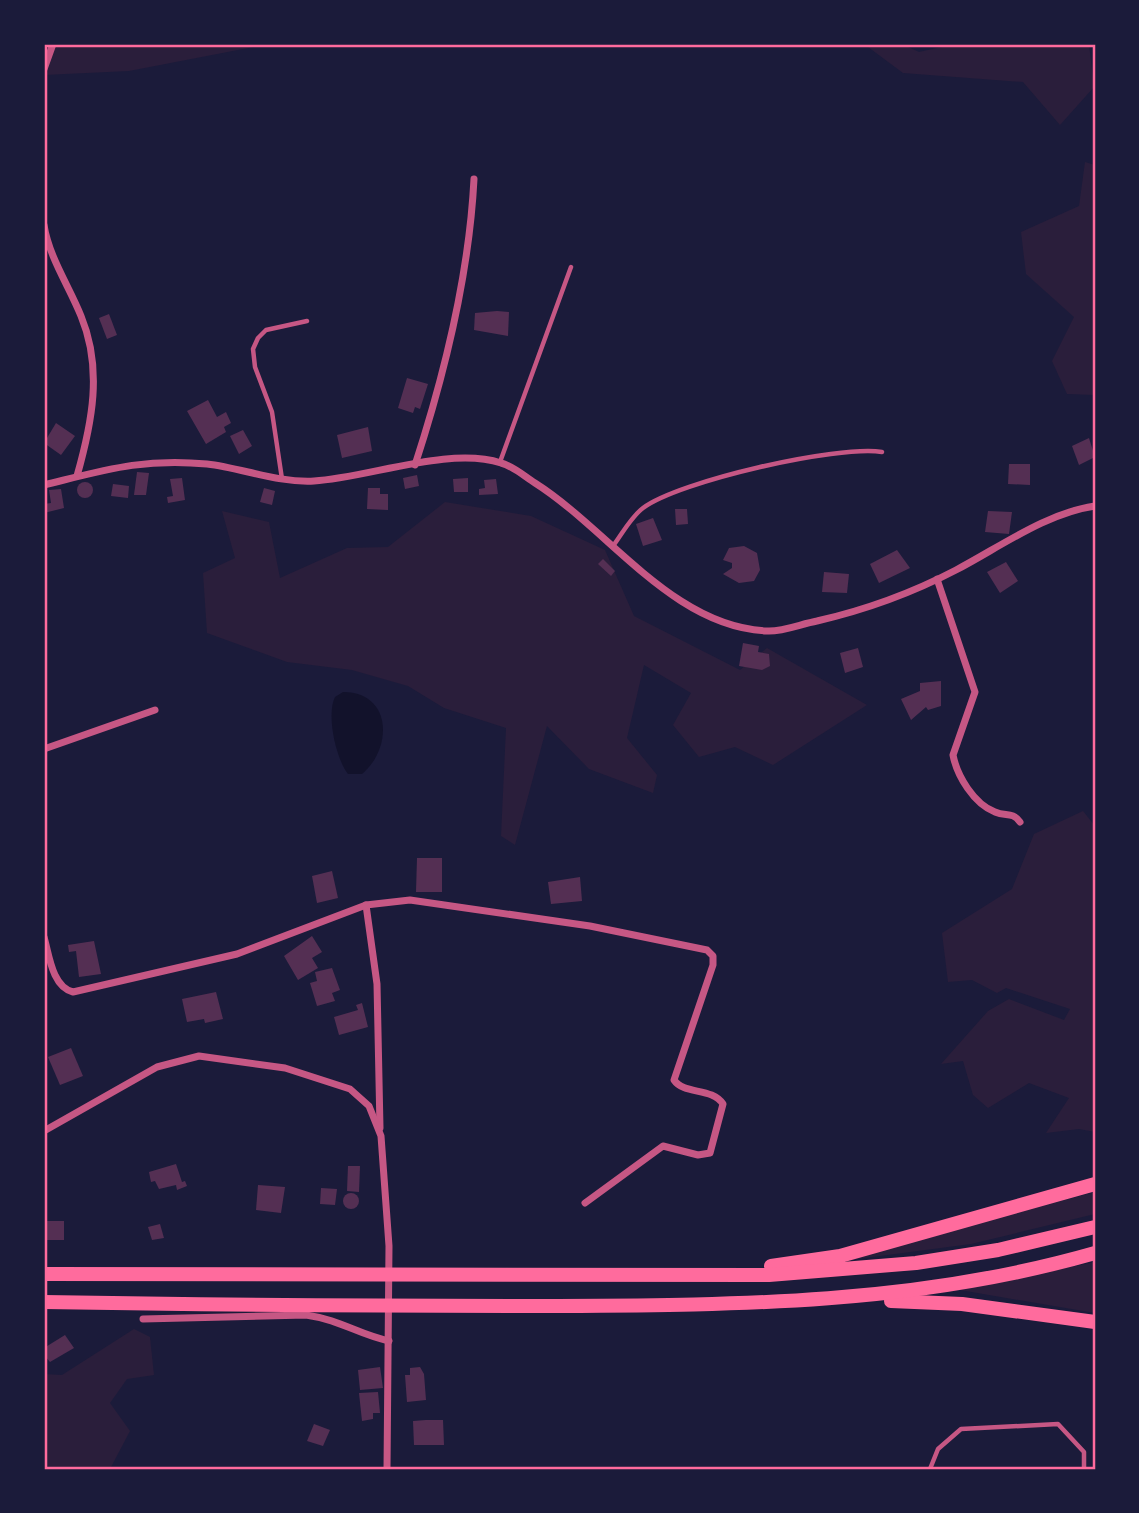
<svg xmlns="http://www.w3.org/2000/svg" width="1139" height="1513" font-family="'Zilla Slab',serif">
<style>
.green{fill:#2a1e3b}
.water{fill:#12122b}
.building{fill:#542f53}
.lines{fill:none;stroke-linecap:round;stroke-linejoin:round}
.service{stroke:#c65784;stroke-width:4.5}
.minor{stroke:#c65784;stroke-width:7}
.trunk{stroke:#ff6b9d;stroke-width:14}
.neatline{fill:none;stroke:#ff6b9d;stroke-width:2.5}
</style>
<rect width="100%" height="100%" fill="#1b1b3a"/>
<!-- green -->
<g class="green">
<polygon points="44,44 269,44 129,71 44,75"/>
<polygon points="864,44 902,44 919,52 955,44 1089,44 1094,87 1060,125 1023,82 903,73"/>
<polygon points="1085,162 1095,165 1095,395 1067,394 1052,361 1074,317 1026,274 1021,232 1079,206"/>
<polygon points="445,502 531,516 605,550 634,616 740,670 767,648 867,705 773,765 735,747 699,757 673,725 691,693 644,665 627,738 657,775 653,793 589,769 547,726 515,845 501,836 506,728 444,708 408,686 352,670 287,662 207,633 203,573 235,558 222,511 269,522 280,578 347,548 388,547"/>
<polygon points="1083,811 1095,826 1095,1132 1079,1129 1046,1133 1069,1098 1029,1083 988,1108 973,1095 963,1061 941,1064 988,1011 1009,999 1064,1020 1070,1009 1006,988 997,993 972,980 948,982 942,933 1012,889 1034,834"/>
<polygon points="1095,1192 1095,1214 971,1244 857,1259 860,1254"/>
<polygon points="1095,1262 1095,1313 960,1290"/>
<polygon points="134,1329 150,1337 154,1375 127,1379 110,1403 130,1431 110,1469 44,1469 44,1374 62,1375"/>
</g>
<!-- water -->
<path class="water" d="M343 692C392 692 393 748 362 774H348C336 759 326 715 335 697Z"/>
<!-- building -->
<g class="building">
<polygon points="497,311 509,312 508,336 474,330 475,313"/>
<polygon points="109,314 117,335 107,339 99,318"/>
<polygon points="407,378 428,384 420,409 415,407 413,413 398,408"/>
<polygon points="208,400 217,417 226,412 231,423 224,427 226,432 206,444 187,411"/>
<polygon points="56,423 75,436 61,455 44,443"/>
<polygon points="368,427 372,451 342,458 337,435"/>
<polygon points="243,430 252,446 239,454 230,436"/>
<polygon points="1089,438 1095,457 1079,465 1072,446"/>
<polygon points="1009,464 1030,464 1030,485 1008,484"/>
<polygon points="137,472 149,473 146,495 134,495"/>
<polygon points="417,475 419,486 405,489 403,478"/>
<polygon points="182,478 185,500 168,503 167,497 173,496 170,479"/>
<polygon points="468,478 468,492 454,492 453,479"/>
<polygon points="496,479 498,494 479,495 479,489 485,488 484,480"/>
<circle cx="85" cy="490" r="8"/>
<polygon points="113,484 129,486 128,498 111,496"/>
<polygon points="264,488 275,491 272,505 260,502"/>
<polygon points="368,488 380,488 380,494 388,494 388,510 367,509"/>
<polygon points="61,489 64,508 44,513 44,504 51,503 49,490"/>
<polygon points="675,509 687,509 688,524 676,525"/>
<polygon points="988,511 1012,512 1009,534 985,532"/>
<polygon points="653,518 662,540 643,546 636,524"/>
<polygon points="744,546 757,553 760,570 754,581 739,583 723,574 732,568 732,563 723,560 729,548"/>
<polygon points="897,550 910,568 879,583 870,564"/>
<polygon points="603,559 615,571 611,576 598,564"/>
<polygon points="1006,562 1018,581 1000,593 987,572"/>
<polygon points="824,572 849,574 847,593 822,592"/>
<polygon points="743,643 759,646 758,652 769,654 770,666 762,670 739,666"/>
<polygon points="858,648 863,667 845,673 840,653"/>
<polygon points="941,681 941,706 928,710 926,707 911,720 901,699 920,691 920,683"/>
<polygon points="417,858 442,858 442,892 416,892"/>
<polygon points="332,871 338,898 317,903 312,876"/>
<polygon points="580,877 582,901 551,904 548,882"/>
<polygon points="312,936 322,952 312,958 318,968 298,980 284,956"/>
<polygon points="94,941 101,974 79,977 76,951 69,952 68,945"/>
<polygon points="332,968 340,990 332,993 335,1001 317,1006 310,983 317,981 315,972"/>
<polygon points="216,992 223,1019 205,1023 204,1019 187,1022 182,999"/>
<polygon points="362,1003 368,1027 339,1035 334,1017 358,1010 356,1005"/>
<polygon points="71,1048 83,1076 60,1085 48,1057"/>
<polygon points="176,1164 182,1182 185,1181 187,1186 177,1190 176,1185 159,1189 155,1181 151,1182 149,1172"/>
<polygon points="348,1166 360,1166 359,1192 347,1191"/>
<polygon points="258,1185 285,1187 281,1213 256,1210"/>
<polygon points="321,1188 337,1189 335,1205 320,1204"/>
<circle cx="351" cy="1201" r="8"/>
<rect x="44" y="1221" width="20" height="19"/>
<polygon points="160,1224 164,1238 152,1240 148,1227"/>
<polygon points="65,1335 74,1348 50,1362 44,1355 44,1348"/>
<polygon points="380,1367 383,1388 360,1390 358,1370"/>
<polygon points="420,1367 424,1374 426,1400 407,1402 405,1375 410,1375 410,1368"/>
<polygon points="378,1392 380,1413 373,1413 373,1419 362,1421 359,1393"/>
<polygon points="426,1420 443,1420 444,1445 414,1445 413,1421"/>
<polygon points="314,1424 330,1430 323,1446 307,1441"/>
</g>
<g class="lines">
<!-- service -->
<g class="service">
<polyline points="500,462 571,267"/>
<polyline points="282,479 272,412 255,367 253,349 258,338 266,330 307,321"/>
<path d="M613 546C622 534 631 517 643 508 679 481 837 445 882 452"/>
<polyline points="930,1469 938,1449 961,1429 1058,1424 1084,1452 1084,1469"/>
</g>
<!-- minor -->
<g class="minor">
<polyline points="44,69 53,44"/>
<path d="M44 225C49 257 69 286 81 316 103 369 92 423 77 476"/>
<path d="M415 465C445 373 469 276 474 179"/>
<path d="M44 485C105 470 142 458 207 464 242 468 278 483 314 481 368 478 449 446 501 463 513 466 524 476 535 483 609 530 673 627 767 631 782 632 801 624 817 621 865 610 912 593 956 570 1000 547 1046 513 1095 506"/>
<path d="M937 579 975 692 953 755C957 776 974 804 995 812 1006 817 1012 811 1020 822"/>
<polyline points="44,749 155,710"/>
<polyline points="366,905 377,984 380,1128"/>
<path d="M44 937C49 954 52 987 73 992L237 954 366 905 410 900 590 926 707 950 713 956V965L674 1080C684 1095 712 1087 723 1104L710 1153 698 1155 663 1146 585 1203"/>
<polyline points="44,1131 157,1067 199,1056 285,1068 350,1089 369,1106 381,1136 389,1246 387,1469"/>
<path d="M143 1319 306 1315C341 1320 357 1334 389 1341"/>
</g>
<!-- trunk -->
<g class="trunk">
<polyline points="771,1266 840,1256 1095,1184"/>
<polyline points="44,1274 769,1275 916,1263 998,1250 1095,1227"/>
<polyline points="891,1301 962,1304 1095,1322"/>
<path d="M44 1302C212 1305 380 1306 548 1306 734 1305 914 1305 1095 1253"/>
</g>
</g>
<!-- border -->
<rect width="1139" height="1513" fill="none" stroke="#1b1b3a" stroke-width="91"/>
<rect x="46" y="46" width="1048" height="1422" class="neatline"/>
</svg>
